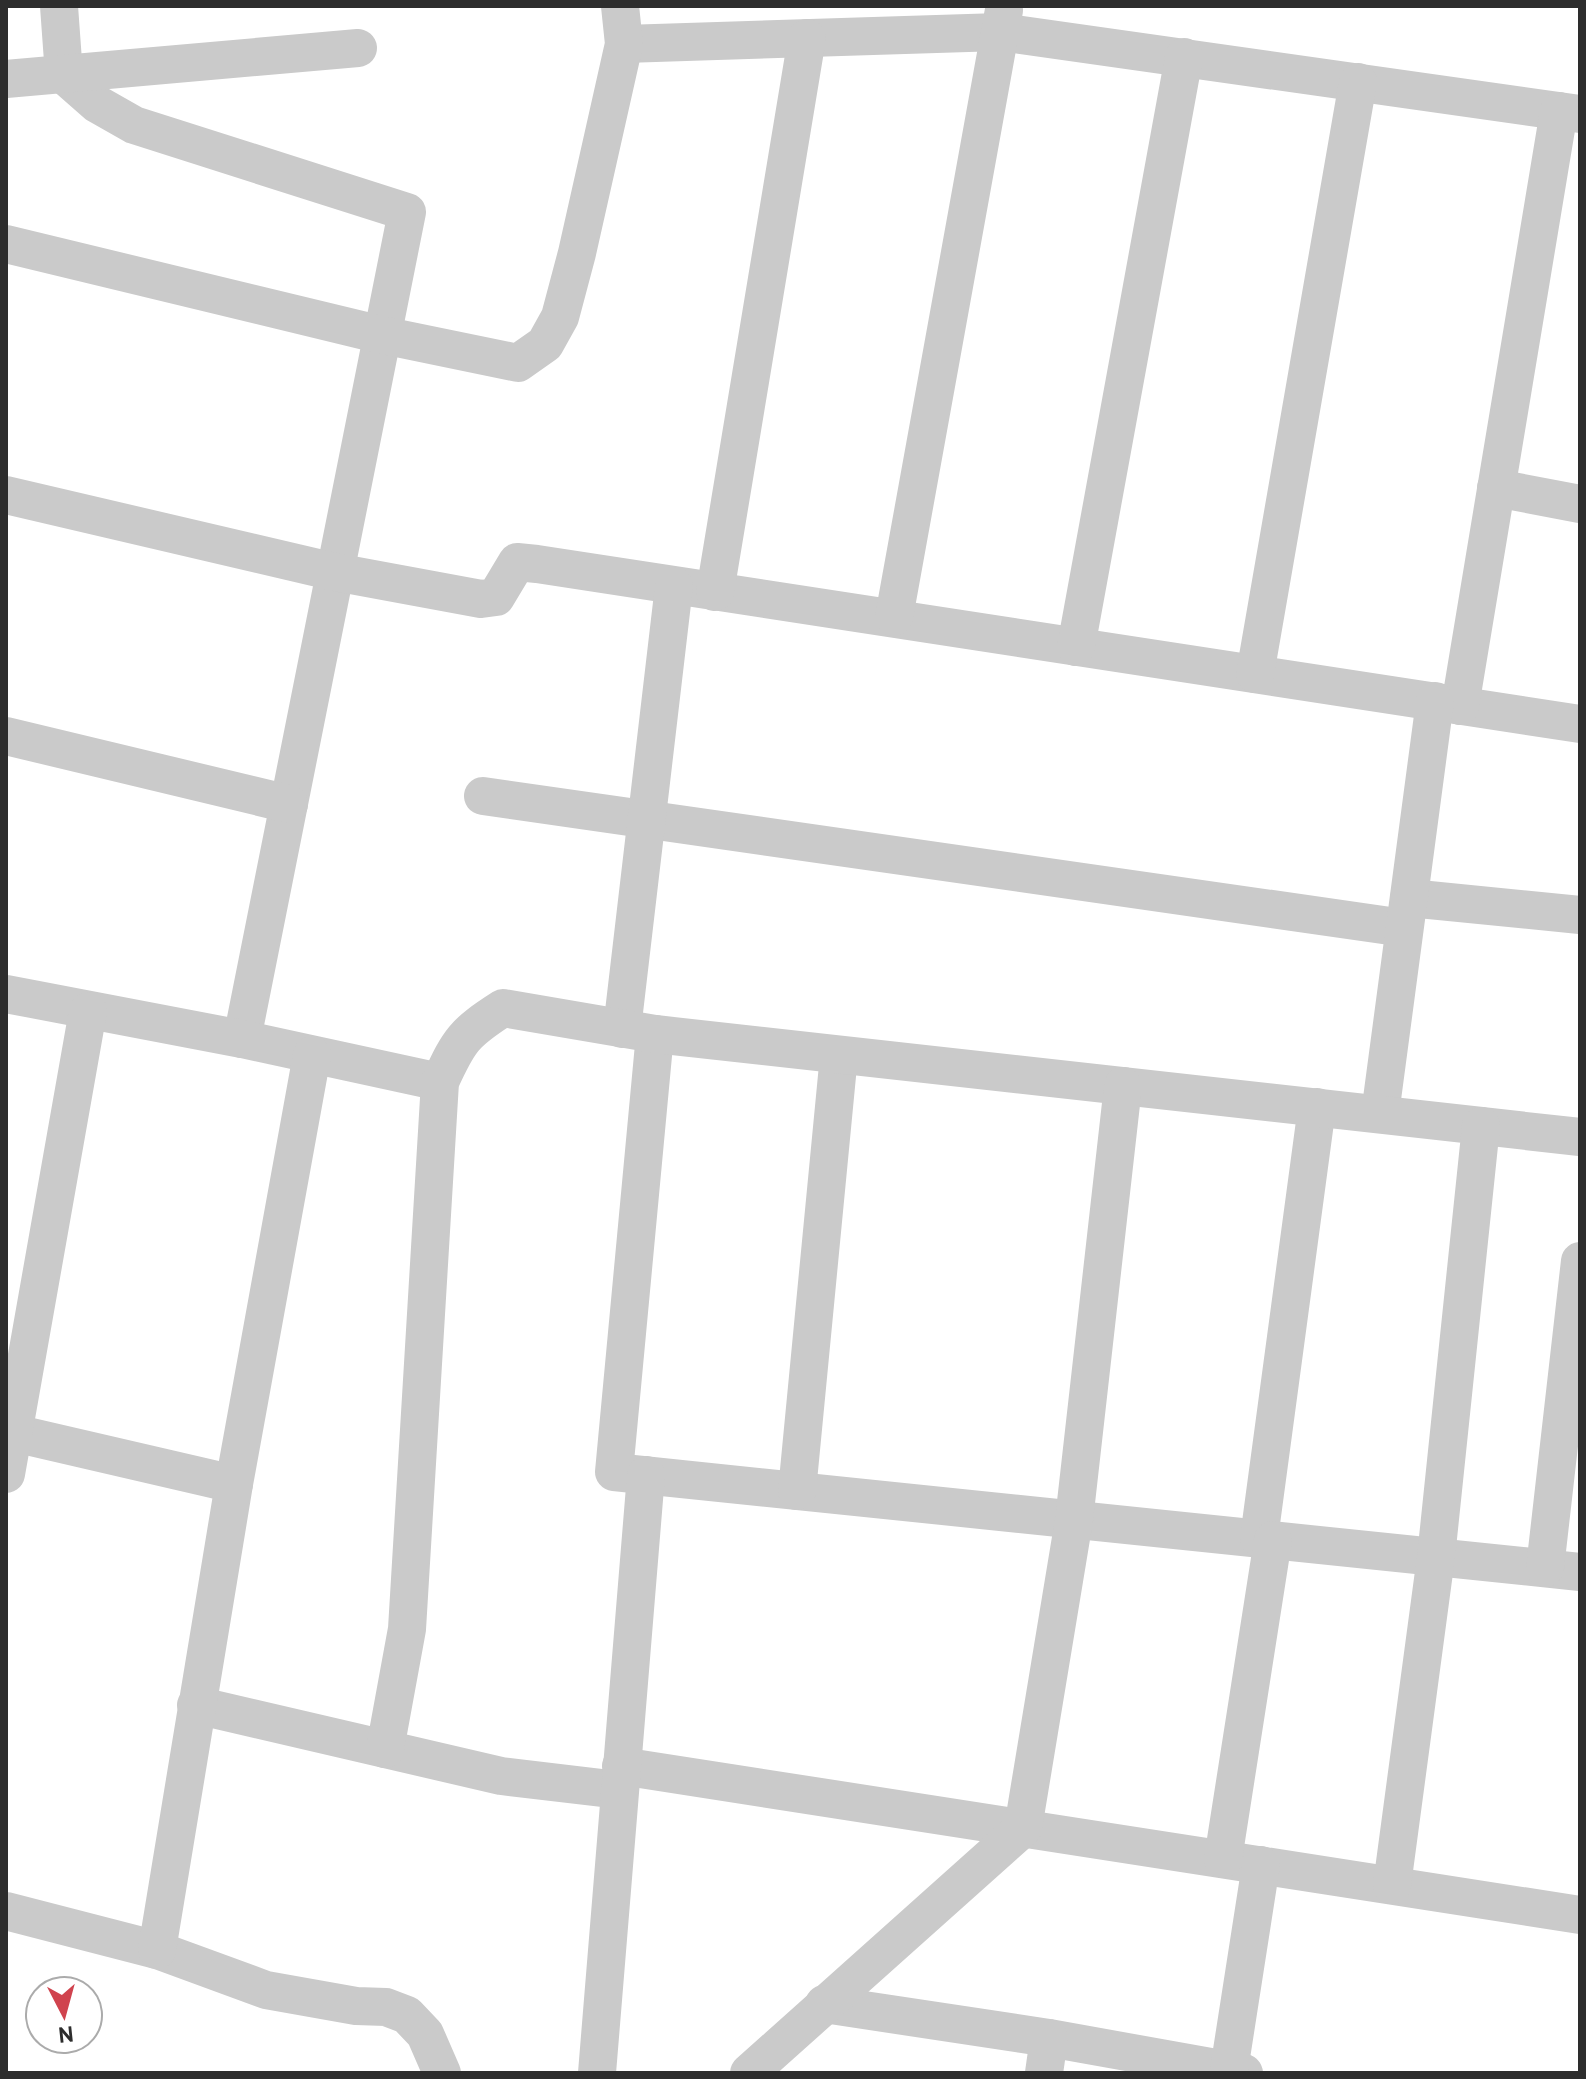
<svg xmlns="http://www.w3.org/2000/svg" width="1586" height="2079" font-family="Overpass,sans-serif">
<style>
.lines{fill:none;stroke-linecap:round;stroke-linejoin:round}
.street{stroke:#cacaca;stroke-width:38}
</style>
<rect width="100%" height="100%" fill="#fff"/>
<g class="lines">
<!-- street -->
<g class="street">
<polyline points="59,6 64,75 97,104 134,125 407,212 242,1039"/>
<polyline points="624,44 1000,32 1580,114"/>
<polyline points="6,79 358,48"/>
<polyline points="6,244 382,335 518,363 545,344 560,317 577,253 624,44 620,6"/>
<polyline points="1496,488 1580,504"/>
<polyline points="6,495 335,572 481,599 496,597 517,562 537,564 1580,724"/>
<polyline points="715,592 807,38"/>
<polyline points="894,617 1004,10"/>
<polyline points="1076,647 1184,57"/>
<polyline points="1255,674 1358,82"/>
<polyline points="1460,706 1559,111"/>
<polyline points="6,736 289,804"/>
<polyline points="483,796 1404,928"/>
<polyline points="1409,898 1580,915"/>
<polyline points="6,994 242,1039 440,1082"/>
<polyline points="622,1029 674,586"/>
<polyline points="655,1034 614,1472 1580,1572"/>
<polyline points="1380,1114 1435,701"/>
<polyline points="14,1433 234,1484"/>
<polyline points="6,1474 88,1011"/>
<polyline points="797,1491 839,1055"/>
<polyline points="1259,1538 1317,1107"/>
<polyline points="1545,1568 1580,1261"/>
<polyline points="196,1705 501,1776 619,1790"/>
<path d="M385 1749 407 1629 440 1082C459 1040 464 1033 503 1008L655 1034 1580 1137"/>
<polyline points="621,1766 1580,1915"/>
<polyline points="1223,1859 1273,1540"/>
<polyline points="1392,1885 1436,1557 1481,1126"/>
<polyline points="6,1911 157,1950 266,1990 356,2006 386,2007 407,2015 425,2034 442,2073"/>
<polyline points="157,1950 234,1484 312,1055"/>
<polyline points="824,2004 1049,2038 1244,2073"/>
<polyline points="1229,2070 1261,1865"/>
<polyline points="597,2073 646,1475"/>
<polyline points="749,2073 1023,1828 1074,1520 1123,1086"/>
<polyline points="1044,2073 1049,2038"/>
</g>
</g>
<!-- border -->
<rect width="1586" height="2079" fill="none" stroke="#2d2d2d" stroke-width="16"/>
<!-- north arrow -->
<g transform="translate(64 2015) rotate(174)"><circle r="38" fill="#ffffff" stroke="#ababab" stroke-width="2"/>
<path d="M0-6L14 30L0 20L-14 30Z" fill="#d0434e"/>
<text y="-12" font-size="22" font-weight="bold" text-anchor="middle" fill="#2d2d2d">N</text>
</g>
</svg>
